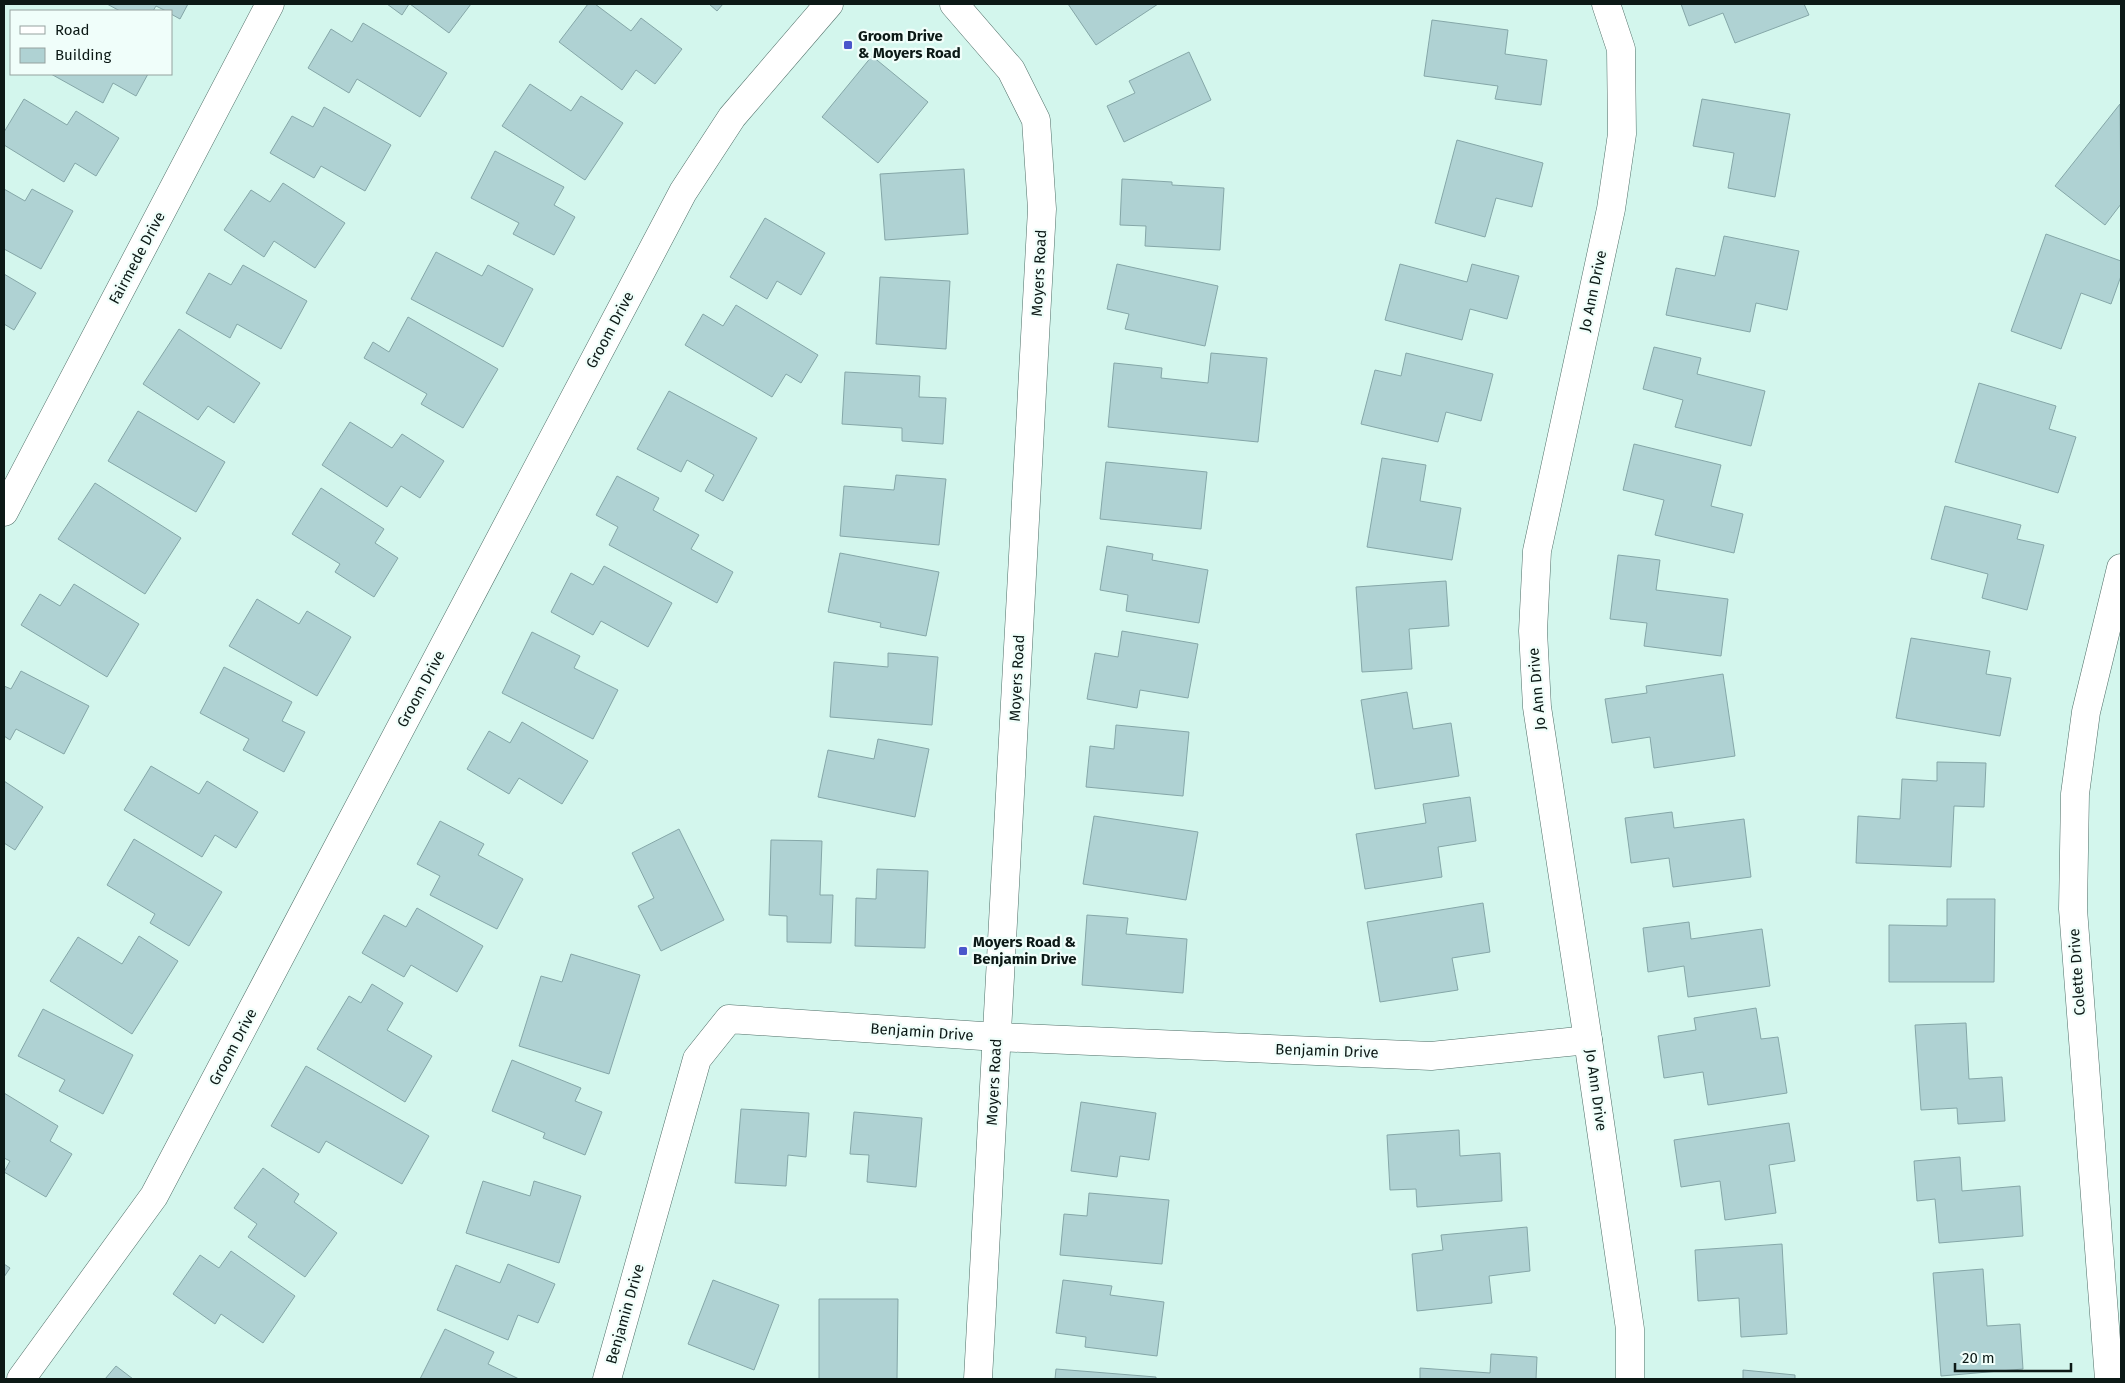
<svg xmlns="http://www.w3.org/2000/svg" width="2125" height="1383" font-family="'Fira Sans',sans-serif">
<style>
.building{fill:#afd2d3;stroke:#85a7a8}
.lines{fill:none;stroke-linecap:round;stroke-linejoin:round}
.minor-casing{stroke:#506f68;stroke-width:29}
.minor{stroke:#fff;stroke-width:28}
.poi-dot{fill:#4a56cb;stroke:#f0fefa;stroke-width:2}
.labels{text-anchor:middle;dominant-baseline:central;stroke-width:4.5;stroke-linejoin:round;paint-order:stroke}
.poi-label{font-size:15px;font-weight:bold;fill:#0c1916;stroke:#f0fefa;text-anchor:start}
.street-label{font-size:15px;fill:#0c1916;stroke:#f0fefa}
</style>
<rect width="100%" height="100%" fill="#d3f6ed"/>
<!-- building -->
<g class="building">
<polygon points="107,4 188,4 180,19 171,14 171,11 166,11 156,6 153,11 120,11"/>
<polygon points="387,4 409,4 402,15"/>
<polygon points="410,4 471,4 449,33"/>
<polygon points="588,4 595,4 631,31 641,18 682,49 655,84 636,70 622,90 559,42"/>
<polygon points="709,4 723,4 717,11"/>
<polygon points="1068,4 1158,4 1096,45"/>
<polygon points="1681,4 1804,4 1809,15 1735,43 1723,13 1689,26"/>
<polygon points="1432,20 1508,30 1505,54 1547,60 1541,105 1495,99 1498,86 1424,76"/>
<polygon points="363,23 447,73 420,117 357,79 349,93 308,68 331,29 352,42"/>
<polygon points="1189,52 1211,100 1124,142 1107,106 1135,93 1129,81"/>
<polygon points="872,56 928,102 878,163 822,117"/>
<polygon points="51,74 148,74 136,96 113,83 103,103"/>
<polygon points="530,84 571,111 581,96 623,123 585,180 502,126"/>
<polygon points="24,99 67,125 76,111 119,138 96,176 75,163 64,182 4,145 4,132"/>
<polygon points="1702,99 1790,114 1775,197 1728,188 1734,153 1693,146"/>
<polygon points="2120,104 2121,204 2105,225 2055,186"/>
<polygon points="324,107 391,145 365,191 321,166 314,178 270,153 292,116 313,127"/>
<polygon points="1457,140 1543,163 1532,207 1496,198 1485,237 1435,223"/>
<polygon points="495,151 564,187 554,205 575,217 554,255 513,234 519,223 471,198"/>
<polygon points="964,169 968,234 885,240 880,174"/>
<polygon points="1122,179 1172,182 1172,185 1224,188 1220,250 1145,246 1146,226 1120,225"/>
<polygon points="283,183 345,223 315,268 274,241 264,257 224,230 251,190 270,202"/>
<polygon points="4,189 25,201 32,189 73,211 41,269 4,249"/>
<polygon points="765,218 825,253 801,295 777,281 767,299 730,277"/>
<polygon points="2046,234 2121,261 2121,276 2111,304 2081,293 2061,349 2011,331"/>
<polygon points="1724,236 1799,251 1787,310 1756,303 1750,332 1666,315 1676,268 1715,276"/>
<polygon points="436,252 482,276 488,265 533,289 503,347 411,299"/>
<polygon points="1117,264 1218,286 1205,346 1125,329 1129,314 1107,309"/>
<polygon points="1400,264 1467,282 1472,264 1519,276 1507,319 1470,309 1462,340 1385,320"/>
<polygon points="243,265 307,301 281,349 237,324 230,338 186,313 209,273 231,285"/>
<polygon points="4,274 36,293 14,330 4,324"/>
<polygon points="880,277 950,281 946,349 876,344"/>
<polygon points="736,305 818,355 801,383 786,374 772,397 685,345 703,314 723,326"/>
<polygon points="408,317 498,369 463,428 421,404 427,394 364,358 373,342 389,352"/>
<polygon points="179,329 260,383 234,423 208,406 198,420 143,384"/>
<polygon points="1654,347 1701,358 1697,374 1765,391 1751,446 1675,427 1683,400 1643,389"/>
<polygon points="1211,353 1267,358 1258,442 1108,427 1114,363 1162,368 1161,378 1208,383"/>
<polygon points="1406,353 1493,374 1481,421 1446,412 1438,442 1361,424 1375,370 1401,376"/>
<polygon points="845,372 920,376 919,397 946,398 943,444 902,441 902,428 842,424"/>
<polygon points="1979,383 2056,406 2049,429 2076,437 2058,493 1955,462"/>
<polygon points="669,391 757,438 723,501 705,491 714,475 687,460 681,472 637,449"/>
<polygon points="138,411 225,462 196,512 108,461"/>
<polygon points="350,422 392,448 402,434 444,461 420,498 401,486 387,507 322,465"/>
<polygon points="1634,444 1721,465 1711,506 1743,514 1734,553 1655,535 1664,500 1623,490"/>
<polygon points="1382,458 1426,465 1420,501 1461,508 1452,560 1367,547"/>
<polygon points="1106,462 1207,472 1201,529 1100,519"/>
<polygon points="896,475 946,479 939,545 840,536 844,486 894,490"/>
<polygon points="617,476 659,498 653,510 699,535 691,549 733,572 717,603 609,545 618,527 596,515"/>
<polygon points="95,483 181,538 145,594 58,539"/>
<polygon points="321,488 384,529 375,543 398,558 374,597 335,572 340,564 292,534"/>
<polygon points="1945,506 2021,525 2017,539 2044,545 2027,610 1982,598 1988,574 1931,559"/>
<polygon points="1107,546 1153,554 1152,560 1208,570 1199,623 1126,611 1128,595 1100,590"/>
<polygon points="840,553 939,572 926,636 880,627 881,623 828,612"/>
<polygon points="1618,555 1660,560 1656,590 1728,599 1721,656 1644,646 1647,623 1610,619"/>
<polygon points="604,566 672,603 648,647 601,621 593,635 551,612 571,573 593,585"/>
<polygon points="1446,581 1449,626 1409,629 1412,669 1362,672 1356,587"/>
<polygon points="74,584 139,624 107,677 21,625 40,594 60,606"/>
<polygon points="257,599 299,624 307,611 351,637 317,696 229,646"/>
<polygon points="1122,631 1198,644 1188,698 1140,690 1137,708 1087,699 1095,653 1118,657"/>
<polygon points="532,632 580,656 574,668 618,690 593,739 502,693"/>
<polygon points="1911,638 1990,651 1986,674 2011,678 2000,736 1896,718"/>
<polygon points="888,653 938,657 932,725 830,717 834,662 888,667"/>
<polygon points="224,667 292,702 282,721 305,732 284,772 243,750 249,739 200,713"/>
<polygon points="21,671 89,706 64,754 16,729 10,740 4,736 4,686 11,689"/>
<polygon points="1723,674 1735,756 1654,768 1650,737 1612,743 1605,699 1647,693 1646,686"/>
<polygon points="1407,692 1413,729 1451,723 1459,776 1375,789 1361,700"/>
<polygon points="522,722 588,761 562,804 519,778 509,794 467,769 489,731 510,743"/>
<polygon points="1116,725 1189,732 1183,796 1086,787 1090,746 1114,749"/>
<polygon points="878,739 929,749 915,817 818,797 828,750 874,759"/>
<polygon points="1937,762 1986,763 1984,807 1954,806 1951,867 1856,863 1858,816 1900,819 1902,779 1937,781"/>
<polygon points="151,766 199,794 207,781 258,812 236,848 215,835 202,857 124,810"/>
<polygon points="4,781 43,807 15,850 4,843"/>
<polygon points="1470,797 1476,841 1438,847 1442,877 1365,889 1356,834 1426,823 1423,804"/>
<polygon points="1672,812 1674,828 1744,819 1751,877 1673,887 1669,858 1631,863 1625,818"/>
<polygon points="1094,816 1198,832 1186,900 1083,884"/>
<polygon points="440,821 484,844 478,855 523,879 497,929 430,895 440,876 417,864"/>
<polygon points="679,829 724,920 661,951 638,906 654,898 632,853"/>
<polygon points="134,839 222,892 189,946 150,923 155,914 107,885"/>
<polygon points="771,840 822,841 820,895 833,895 831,943 787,942 787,916 769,915"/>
<polygon points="877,869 928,871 925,948 855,946 856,898 876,899"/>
<polygon points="1947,899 1995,899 1994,982 1889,982 1889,925 1947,926"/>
<polygon points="1483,903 1490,952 1452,958 1458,990 1380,1002 1367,922"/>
<polygon points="417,908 483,946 457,992 411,965 404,977 362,953 384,915 406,927"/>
<polygon points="1087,915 1128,918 1126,934 1187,939 1183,993 1082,985"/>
<polygon points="1689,922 1691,939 1762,929 1770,986 1688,997 1684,966 1648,972 1643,928"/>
<polygon points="139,936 178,961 132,1034 50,981 78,937 122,964"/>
<polygon points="571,954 640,975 609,1074 519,1046 541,976 562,982"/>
<polygon points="372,984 403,1003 387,1030 432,1056 405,1102 317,1049 349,996 361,1003"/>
<polygon points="1756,1008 1761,1039 1778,1037 1787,1093 1708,1105 1703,1072 1664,1078 1658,1036 1696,1030 1694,1018"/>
<polygon points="43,1009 133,1055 103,1114 59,1091 65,1080 18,1056"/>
<polygon points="1966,1023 1969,1079 2002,1077 2005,1121 1958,1124 1957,1108 1921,1110 1915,1025"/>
<polygon points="512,1060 581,1088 575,1101 602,1112 585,1155 543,1138 545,1133 492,1111"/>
<polygon points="306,1066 429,1136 402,1184 326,1141 319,1153 271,1126"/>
<polygon points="4,1093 58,1126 50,1141 72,1154 46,1197 4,1172 10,1161 4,1158"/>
<polygon points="1081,1102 1156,1113 1149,1160 1120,1156 1117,1177 1071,1171"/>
<polygon points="741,1109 809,1113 806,1157 788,1155 786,1186 735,1183"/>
<polygon points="854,1112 922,1118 916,1187 867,1182 869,1155 850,1154"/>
<polygon points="1789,1123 1795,1161 1769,1165 1776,1213 1725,1220 1720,1181 1681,1187 1674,1140"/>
<polygon points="1459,1130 1460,1156 1500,1153 1502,1201 1417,1207 1416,1189 1390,1190 1387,1135"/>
<polygon points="1960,1157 1962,1191 2020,1186 2023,1236 1939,1243 1935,1199 1917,1201 1914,1161"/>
<polygon points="263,1168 299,1194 294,1202 337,1233 305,1277 248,1237 257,1224 234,1208"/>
<polygon points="483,1181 530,1196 534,1181 581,1196 559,1263 466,1233"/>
<polygon points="1089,1193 1169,1200 1162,1264 1060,1255 1064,1214 1087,1216"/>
<polygon points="1527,1227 1530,1271 1489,1276 1492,1303 1417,1311 1412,1254 1443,1250 1441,1235"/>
<polygon points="1782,1244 1787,1334 1741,1337 1739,1298 1698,1301 1695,1250"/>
<polygon points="231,1251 295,1296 263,1343 221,1314 215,1324 173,1294 200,1255 219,1268"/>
<polygon points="4,1264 10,1268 4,1277"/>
<polygon points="508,1264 555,1284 538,1323 518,1315 508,1340 437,1310 456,1265 500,1283"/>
<polygon points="1983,1269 1987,1326 2020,1324 2023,1369 1941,1376 1933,1273"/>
<polygon points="713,1280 779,1305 754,1370 688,1344"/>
<polygon points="1063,1280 1112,1286 1110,1295 1164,1302 1157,1356 1085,1347 1086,1337 1056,1333"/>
<polygon points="819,1299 898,1299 897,1379 819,1379"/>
<polygon points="445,1329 494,1352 488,1364 519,1379 420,1379"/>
<polygon points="1491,1354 1537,1357 1536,1379 1420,1379 1420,1368 1490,1373"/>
<polygon points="116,1366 133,1379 105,1379"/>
<polygon points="1056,1369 1156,1377 1156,1379 1055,1379"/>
<polygon points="1743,1370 1795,1375 1795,1379 1743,1379"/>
</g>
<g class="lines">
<defs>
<g id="minor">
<polyline points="954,4 1011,70 1036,120 1042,209 978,1379"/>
<polyline points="1606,4 1621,49 1622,134 1611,209 1537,551 1533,631 1537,707 1588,1040 1630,1329 1630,1379"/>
<polyline points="4,512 270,4"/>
<polyline points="21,1379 154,1196 683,192 732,117 829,4"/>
<polyline points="607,1379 697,1059 729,1019 997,1037 1431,1056 1588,1040"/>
<polyline points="2109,1379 2073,909 2075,794 2086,712 2121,568"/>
</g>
</defs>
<!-- minor casing -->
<use href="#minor" class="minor-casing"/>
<!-- minor -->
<use href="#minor" class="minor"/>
</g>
<!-- markers -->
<g class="poi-dot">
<rect x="843" y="40" width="10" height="10" rx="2.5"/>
<rect x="958" y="946" width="10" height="10" rx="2.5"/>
</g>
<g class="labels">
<!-- poi labels -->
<g class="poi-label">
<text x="858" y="36">Groom Drive<tspan x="858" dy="17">&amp; Moyers Road</tspan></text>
<text x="973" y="942">Moyers Road &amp;<tspan x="973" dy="17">Benjamin Drive</tspan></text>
</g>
<!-- street labels -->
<g class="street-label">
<text transform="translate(137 258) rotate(-62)">Fairmede Drive</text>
<text transform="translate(1039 273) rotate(-87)">Moyers Road</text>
<text transform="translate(1593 291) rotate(-78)">Jo Ann Drive</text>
<text transform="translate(610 330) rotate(-62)">Groom Drive</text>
<text transform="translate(1017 678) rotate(-87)">Moyers Road</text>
<text transform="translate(421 689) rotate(-62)">Groom Drive</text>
<text transform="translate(1537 689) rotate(-95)">Jo Ann Drive</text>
<text transform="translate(2077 972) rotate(-94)">Colette Drive</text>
<text transform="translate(922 1032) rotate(4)">Benjamin Drive</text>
<text transform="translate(233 1047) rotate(-62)">Groom Drive</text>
<text transform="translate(1327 1051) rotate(2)">Benjamin Drive</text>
<text transform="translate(994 1082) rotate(-87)">Moyers Road</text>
<text transform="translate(1596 1090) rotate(82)">Jo Ann Drive</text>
<text transform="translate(625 1314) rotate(-74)">Benjamin Drive</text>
</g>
</g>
<!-- border -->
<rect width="2125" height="1383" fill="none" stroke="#0c1916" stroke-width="10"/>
<!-- legend -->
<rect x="10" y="10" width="162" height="65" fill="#f0fefa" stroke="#95a29f"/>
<rect x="20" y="26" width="25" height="8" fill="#ffffff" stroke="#95a29f"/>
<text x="55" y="35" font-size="15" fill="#0c1916">Road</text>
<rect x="20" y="48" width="25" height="15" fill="#afd2d3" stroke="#95a29f"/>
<text x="55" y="60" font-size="15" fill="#0c1916">Building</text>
<!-- scale -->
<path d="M1955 1363v8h116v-8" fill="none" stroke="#0c1916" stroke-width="2.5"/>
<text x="1962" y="1363" font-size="15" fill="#0c1916" stroke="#f0fefa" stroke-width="4" paint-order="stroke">20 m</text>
</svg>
